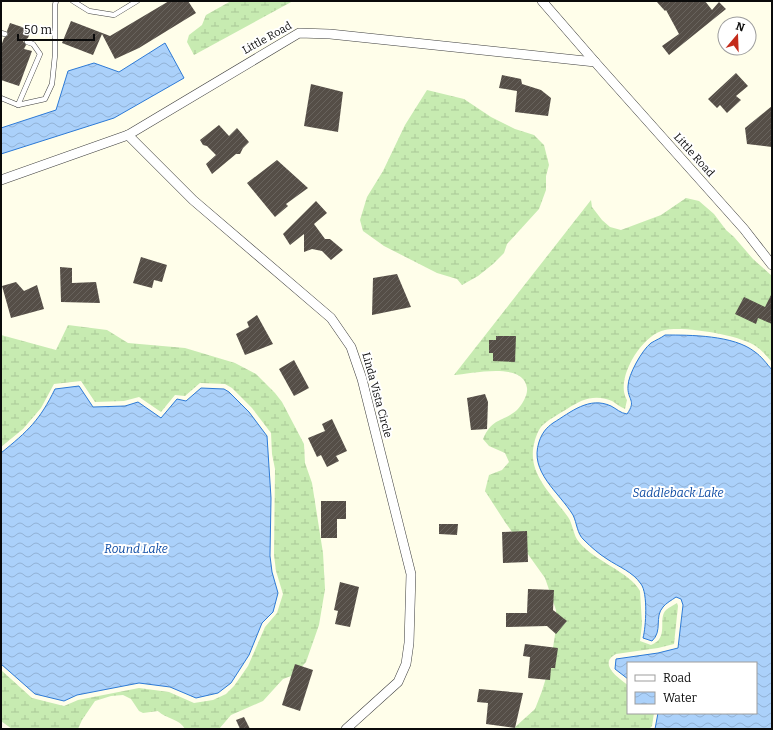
<svg xmlns="http://www.w3.org/2000/svg" width="773" height="730" font-family="Bitter,serif">
<style>
.wetland{fill:url(#wetland-marsh)}
.water{fill:url(#water-waves);stroke:#2d7ad6}
.building{fill:url(#building-hatch)}
.lines{fill:none;stroke-linecap:round;stroke-linejoin:round}
.service-casing{stroke:#3e3e3e;stroke-width:5.5}
.minor-casing{stroke:#3e3e3e;stroke-width:10}
.service{stroke:#fff;stroke-width:4.5}
.minor{stroke:#fff;stroke-width:9}
.labels{text-anchor:middle;dominant-baseline:central;stroke-width:4;stroke-linejoin:round;paint-order:stroke}
.street-label{font-size:11px;fill:#0b0b0b;stroke:#fff}
.water-label{font-size:12px;font-style:italic;fill:#0e4ca4;stroke:#fff}
</style>
<defs>
<pattern id="wetland-marsh" width="20" height="14" patternUnits="userSpaceOnUse"><rect width="20" height="14" fill="#c7ebb1"/><path d="M1 5h8M5 5V1M11 12h8M15 12V8" fill="none" stroke="#aac897"/></pattern>
<pattern id="water-waves" width="16" height="10" patternUnits="userSpaceOnUse"><rect width="16" height="10" fill="#abd1fa"/><path d="M0 5q4-4 8 0t8 0" fill="none" stroke="#92b2d5"/></pattern>
<pattern id="building-hatch" width="6" height="6" patternUnits="userSpaceOnUse"><rect width="6" height="6" fill="#554e47"/><path d="M-1 1l2-2M0 6l6-6M5 7l2-2" fill="none" stroke="#68635d"/></pattern>
</defs>
<rect width="100%" height="100%" fill="#fffeea"/>
<!-- wetland -->
<g class="wetland">
<polygon points="231,1 293,1 194,55 187,42 189,35 202,25 206,15"/>
<polygon points="427,90 464,99 491,117 515,129 534,135 544,145 549,165 546,176 546,190 539,209 507,244 504,253 493,264 478,276 462,285 457,279 437,273 384,246 363,231 360,220 367,197 383,171 405,125"/>
<path d="M686 198 699 201 714 214 726 230 734 237 753 259 772 276V362C767 357 763 351 757 347 741 335 684 326 665 330 642 334 614 380 627 400L625 409C620 407 617 404 612 401 595 394 582 399 567 409 559 414 551 418 544 424 539 428 537 434 535 440 525 472 551 493 568 517 573 524 573 535 579 542 594 561 630 572 640 591L642 624 640 641 651 645C670 638 657 619 666 610 669 607 674 605 677 603L678 606 674 644 658 648 616 654C597 664 620 679 628 685V713H654L652 726 649 729H513L535 709 542 691 551 661 556 628V610L545 578 505 522 485 491 489 475 502 470 509 462 505 453 489 446 483 439C493 417 502 423 517 410 522 405 528 395 527 388 524 361 471 374 454 375L591 200 592 207 602 220 610 227 621 230 661 215Z"/>
<path d="M68 325 107 330 128 343 185 348 235 363 256 374 275 393 282 402 304 444 305 463 312 483 323 553 325 589 319 625 306 662 294 675 283 679 263 701 231 715 219 729H185C180 719 166 719 158 711L143 713 139 711 131 699 123 695 111 696 95 701 82 720 78 729H12L1 721V670L32 698 64 706 78 700 139 688 169 692 194 703 213 700 226 694 234 686 248 666 265 627 277 613 283 594 276 571 274 555 275 469 272 454 271 433 252 408 232 388 225 384 200 383 185 396 175 395 161 412 139 397 124 401 95 402 81 381 54 384 41 408 23 429 1 447V335L56 350Z"/>
</g>
<!-- water -->
<g class="water">
<polygon points="165,43 184,78 114,118 1,154 1,128 56,110 68,71 94,63 119,72"/>
<path d="M665 335C690 335 734 335 755 352 761 356 767 364 772 370V729H655L658 713H756V663H628V679L615 669 616 659 658 653 678 648 683 605 681 599 676 597C672 600 666 603 663 607 654 617 663 631 652 641L643 638C646 627 648 593 641 584 633 572 619 567 607 559 599 554 591 547 584 540 577 534 577 523 573 515 559 492 529 472 539 442 542 433 546 428 553 423 571 412 589 396 611 406 617 409 620 413 627 414 637 400 627 400 628 386 628 375 642 350 651 343 656 340 661 338 665 335Z"/>
<path d="M79 386 93 407 125 406 138 402 161 418 177 399 186 401 201 388 224 389 229 392 249 412 267 436 271 498 270 556 272 572 278 593 273 612 262 623 249 655 231 683 218 693 196 698 170 687 139 683 77 695 64 701 35 694 1 664V453C28 431 40 420 55 389Z"/>
</g>
<!-- building -->
<g class="building">
<polygon points="169,1 188,1 196,13 139,48 115,59 102,34 93,55 62,43 71,21 110,36"/>
<polygon points="656,1 705,1 712,10 719,2 726,9 669,55 662,46 679,34 666,10 665,11"/>
<polygon points="10,23 31,30 28,38 23,41 26,45 24,49 32,51 19,86 1,80 1,46 4,38 8,35 7,31"/>
<polygon points="736,73 748,86 736,96 741,100 727,113 720,105 717,108 708,99"/>
<polygon points="502,75 521,79 522,84 541,90 551,98 548,116 515,112 517,91 499,88"/>
<polygon points="311,84 343,92 338,132 304,126"/>
<polygon points="772,106 772,147 747,144 745,128"/>
<polygon points="219,125 229,136 237,128 249,142 243,148 240,154 236,154 212,174 206,164 216,155 207,146 203,145 200,140"/>
<polygon points="277,160 308,188 286,204 288,206 275,217 247,183"/>
<polygon points="316,201 327,213 314,224 325,239 330,239 343,250 331,260 322,251 312,249 304,252 304,234 290,245 283,234"/>
<polygon points="141,257 167,265 162,282 154,280 152,288 133,283"/>
<polygon points="60,267 72,268 72,283 96,282 100,303 61,302"/>
<polygon points="397,274 411,307 372,315 373,278"/>
<polygon points="16,282 24,291 37,285 44,309 11,318 2,286"/>
<polygon points="772,293 772,324 758,318 756,324 735,314 744,297 765,307"/>
<polygon points="257,315 273,344 245,355 236,334 249,327 247,322"/>
<polygon points="496,336 516,336 515,362 493,361 493,353 489,353 489,340 496,340"/>
<polygon points="294,360 309,388 294,396 279,369"/>
<polygon points="485,394 488,402 487,429 471,430 467,398"/>
<polygon points="332,419 347,451 336,456 339,461 327,467 321,455 317,457 308,438 325,431 322,424"/>
<polygon points="321,501 346,501 346,519 337,519 337,538 321,538"/>
<polygon points="439,524 458,524 457,535 439,534"/>
<polygon points="527,531 528,562 503,563 502,532"/>
<polygon points="340,582 359,587 350,627 335,624 338,611 334,610"/>
<polygon points="528,589 554,590 553,610 567,621 556,634 547,626 506,627 506,613 527,613"/>
<polygon points="525,644 558,648 555,668 551,668 550,680 528,678 530,657 523,656"/>
<polygon points="295,664 313,670 300,711 282,705"/>
<polygon points="479,689 523,693 515,728 486,724 488,703 477,702"/>
<polygon points="244,717 250,729 240,729 236,720"/>
</g>
<g class="lines">
<defs>
<g id="service">
<polyline points="73,1 89,11 114,15 137,1"/>
<polyline points="1,33 5,34"/>
<polyline points="1,98 18,105 45,99 52,84 55,55 55,5 56,1"/>
<polyline points="18,105 40,54 33,44 27,42"/>
</g>
<g id="minor">
<polyline points="542,1 595,62"/>
<polyline points="128,135 193,200 331,318 351,347 362,379 411,574 409,643 406,664 398,682 346,729"/>
<polyline points="1,180 128,135 299,33 330,34 595,62 744,229 772,265"/>
</g>
</defs>
<!-- service casing -->
<use href="#service" class="service-casing"/>
<!-- minor casing -->
<use href="#minor" class="minor-casing"/>
<!-- service -->
<use href="#service" class="service"/>
<!-- minor -->
<use href="#minor" class="minor"/>
</g>
<g class="labels">
<!-- street labels -->
<g class="street-label">
<text transform="translate(267 38) rotate(-29)">Little Road</text>
<text transform="translate(694 155) rotate(48)">Little Road</text>
<text transform="translate(377 395) rotate(75)">Linda Vista Circle</text>
</g>
<!-- water labels -->
<g class="water-label">
<text x="678" y="493">Saddleback Lake</text>
<text x="136" y="549">Round Lake</text>
</g>
</g>
<!-- border -->
<rect width="773" height="730" fill="none" stroke="#0b0b0b" stroke-width="4"/>
<!-- legend -->
<rect x="627" y="662" width="130" height="52" fill="#ffffff" stroke="#9d9d9d"/>
<rect x="635" y="675" width="20" height="6" fill="#ffffff" stroke="#9d9d9d"/>
<text x="663" y="682" font-size="12" fill="#0b0b0b">Road</text>
<rect x="635" y="692" width="20" height="12" fill="url(#water-waves)" stroke="#9d9d9d"/>
<text x="663" y="702" font-size="12" fill="#0b0b0b">Water</text>
<!-- north arrow -->
<g transform="translate(737 36) rotate(19)"><circle r="19" fill="#ffffff" stroke="#9d9d9d"/>
<path d="M0-3L7 15L0 10L-7 15Z" fill="#c42c1b"/>
<text y="-6" font-size="11" font-weight="bold" text-anchor="middle" fill="#0b0b0b">N</text>
</g>
<!-- scale -->
<path d="M18 34v6h76v-6" fill="none" stroke="#0b0b0b" stroke-width="2"/>
<text x="24" y="34" font-size="12" fill="#0b0b0b" stroke="#ffffff" stroke-width="3" paint-order="stroke">50 m</text>
</svg>
